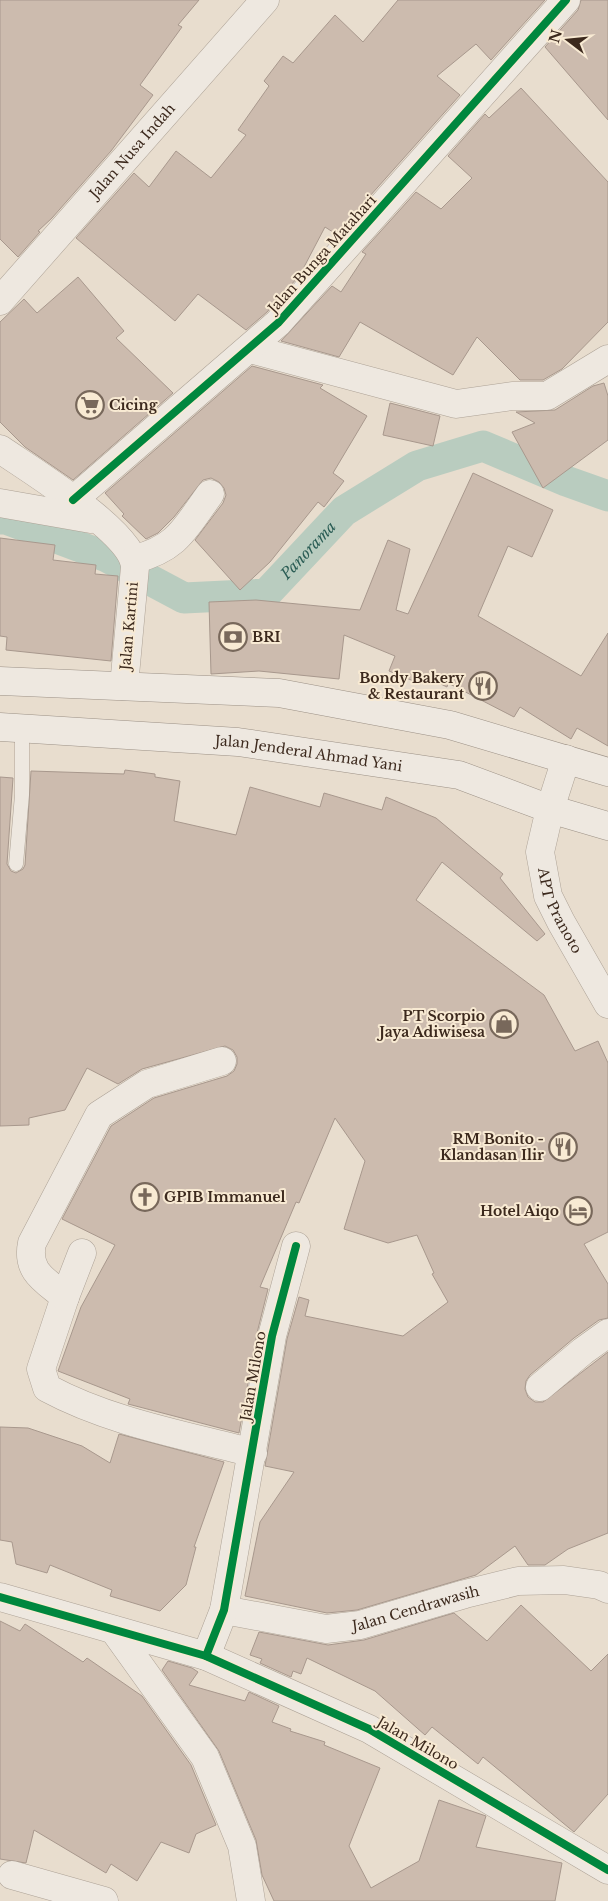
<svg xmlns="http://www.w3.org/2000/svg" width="608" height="1901" font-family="'Libre Baskerville',serif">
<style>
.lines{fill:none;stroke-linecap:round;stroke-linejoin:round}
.canal{stroke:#b9ccbf;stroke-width:31}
.building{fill:#ccbbae;stroke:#a8988d}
.lane-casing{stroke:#ada296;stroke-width:15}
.street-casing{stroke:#ada296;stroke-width:29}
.secondary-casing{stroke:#9c9186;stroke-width:29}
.lane{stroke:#eee8e0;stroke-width:14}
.street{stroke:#eee8e0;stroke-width:28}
.secondary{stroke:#eee8e0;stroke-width:28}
.cycleway-casing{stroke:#f8ead3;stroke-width:11}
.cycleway{stroke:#00873e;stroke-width:8}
.labels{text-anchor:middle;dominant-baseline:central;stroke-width:4;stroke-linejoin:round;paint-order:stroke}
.street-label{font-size:14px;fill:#3c291d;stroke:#f8ead3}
.poi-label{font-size:14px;font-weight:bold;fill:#3c291d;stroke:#f8ead3;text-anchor:end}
.water-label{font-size:15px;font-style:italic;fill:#2b5d55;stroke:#f8ead3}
</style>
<rect width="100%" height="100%" fill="#e8ddce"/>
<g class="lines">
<!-- canal -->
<path class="canal" id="s1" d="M0 519H6L107 557 184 598 266 594 344 511 417 466 483 446 566 481 608 496"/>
</g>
<!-- building -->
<g class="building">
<polygon points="0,0 199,0 178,25 182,27 140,85 153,95 111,151 52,218 38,231 40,232 18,257 0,239"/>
<polygon points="398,0 545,0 491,60 476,44 437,76 460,95 336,234 325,227 304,267 306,268 267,312 246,330 198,294 175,321 76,238 134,173 149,187 176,151 211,178 246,135 238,130 269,86 264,81 283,56 293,63 335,15 363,42"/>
<polygon points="581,0 608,0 608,120 545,47 578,10"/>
<polygon points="521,88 608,182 608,322 562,369 543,380 520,380 477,337 453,375 360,322 339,357 281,341 332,286 341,292 366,254 362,252 416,192 441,209 472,178 448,156 485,114 489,118"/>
<polygon points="78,277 124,331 116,338 173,393 73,480 25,447 0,422 0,322 24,299 37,313"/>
<polygon points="252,366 323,385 320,388 367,416 333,473 344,481 324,507 318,502 270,562 240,590 195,540 223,503 226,495 224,488 219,482 211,478 203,480 174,517 158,533 146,539 122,516 124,514 105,493"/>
<polygon points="604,383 608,396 608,440 543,488 512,432 535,423 516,412 555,410 593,386"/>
<polygon points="390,403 440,416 433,446 383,435"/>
<polygon points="473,473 553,510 532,557 508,546 478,616 581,676 608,633 608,746 577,728 571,739 520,707 514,717 448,683 447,687 424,676 421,684 389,671 395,656 344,635 339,679 259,671 211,674 209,602 256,600 360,610 388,540 410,549 396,610 408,614"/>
<polygon points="0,538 55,545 53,560 96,565 95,574 118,576 111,661 6,650 7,637 0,636"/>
<polygon points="125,770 155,774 155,777 180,781 174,821 236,835 250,787 320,807 324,793 382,810 386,797 436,818 503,874 500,878 545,934 537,941 442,862 416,900 544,995 575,1051 598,1041 608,1063 608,1232 584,1244 608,1284 608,1318 599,1320 574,1338 530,1375 526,1381 525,1389 528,1397 535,1402 543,1402 608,1352 608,1533 568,1549 545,1565 528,1565 515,1546 476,1575 357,1610 327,1613 245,1596 260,1522 294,1472 265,1466 287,1339 299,1297 309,1300 305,1316 403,1336 448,1302 432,1274 434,1273 417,1235 388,1243 344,1229 365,1161 335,1118 299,1203 296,1202 260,1287 268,1289 257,1333 239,1433 128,1404 130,1399 58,1371 81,1307 115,1245 62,1219 111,1126 154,1098 227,1076 234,1071 237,1064 237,1057 233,1050 225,1046 142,1069 118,1084 87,1068 65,1110 29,1118 29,1125 0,1126 0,777 13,778 7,864 11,871 16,873 23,869 25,865 31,771 124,774"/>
<polygon points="0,1427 28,1428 82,1446 110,1463 119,1434 224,1462 194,1547 196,1547 186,1585 160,1611 110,1596 112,1590 50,1565 47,1573 16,1564 12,1542 0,1540"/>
<polygon points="521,1605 591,1671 608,1654 608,1794 574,1832 483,1757 478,1764 432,1727 425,1735 375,1691 307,1658 301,1674 293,1671 291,1677 260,1663 262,1659 250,1655 259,1632 328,1645 364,1640 454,1613 487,1641"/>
<polygon points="0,1621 20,1631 25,1624 83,1662 87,1658 142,1696 191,1765 216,1825 196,1834 189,1853 161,1842 137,1881 111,1864 106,1873 34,1830 26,1863 0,1859"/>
<polygon points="168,1661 192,1668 198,1672 189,1685 245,1701 249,1692 279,1706 272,1722 291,1729 290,1731 325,1742 324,1745 380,1768 349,1846 371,1888 419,1861 439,1800 486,1816 476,1847 562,1863 555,1901 274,1901 262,1875 256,1840 219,1751 162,1670"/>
</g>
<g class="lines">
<defs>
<polyline id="lane" points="16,864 22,795 22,728"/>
<g id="street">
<path id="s2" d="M0 301 265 0"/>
<polyline points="250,349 456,404 512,396 547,396 608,359"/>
<path d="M0 449C30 470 133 532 135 567L124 686"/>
<polyline points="73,500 278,323 566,0"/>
<polyline points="0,503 91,519"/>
<path d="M135 559C178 548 185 528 210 494"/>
<path id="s3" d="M566 759 550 809 540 852 548 896 561 922 608 1004"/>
<path d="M82 1253 65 1297 41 1369 47 1388C110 1422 184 1435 253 1453"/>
<path d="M65 1297C45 1280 26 1272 32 1243L99 1115 147 1084 222 1061"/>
<polyline points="540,1387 583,1351 608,1333"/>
<polyline points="0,1597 206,1656 369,1729 608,1870"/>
<path id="s4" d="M224 1610 326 1629 360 1625 465 1594 518 1581 564 1580 599 1585 608 1589"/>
<polyline points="114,1630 205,1757 242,1846 251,1901"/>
<polyline points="206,1656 224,1610 272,1336 296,1246"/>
<polyline points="12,1875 104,1901"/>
</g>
<g id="secondary">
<polyline points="0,681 279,693 450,725 608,772"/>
<path id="s5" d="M0 727 238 742 459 775 550 809 608 826"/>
</g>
</defs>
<!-- lane casing -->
<use href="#lane" class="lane-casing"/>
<!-- street casing -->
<use href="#street" class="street-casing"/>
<!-- secondary casing -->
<use href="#secondary" class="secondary-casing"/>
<!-- lane -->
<use href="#lane" class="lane"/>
<!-- street -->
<use href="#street" class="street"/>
<!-- secondary -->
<use href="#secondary" class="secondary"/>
<defs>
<g id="cycleway">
<polyline points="73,500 278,323 566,0"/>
<polyline points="0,1597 206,1656 369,1729 608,1870"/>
<polyline points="206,1656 224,1610 272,1336 296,1246"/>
</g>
</defs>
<!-- cycleway casing -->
<use href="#cycleway" class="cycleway-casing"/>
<!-- cycleway -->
<use href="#cycleway" class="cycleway"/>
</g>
<!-- icons -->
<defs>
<symbol id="supermarket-ring" viewBox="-11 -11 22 22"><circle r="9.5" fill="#f8ead3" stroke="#78685b" stroke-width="1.5"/><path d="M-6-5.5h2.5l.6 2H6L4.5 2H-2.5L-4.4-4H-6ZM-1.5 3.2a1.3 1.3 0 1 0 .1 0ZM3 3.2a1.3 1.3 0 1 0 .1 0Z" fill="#78685b"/></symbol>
<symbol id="bank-ring" viewBox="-11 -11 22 22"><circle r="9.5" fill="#f8ead3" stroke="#78685b" stroke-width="1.5"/><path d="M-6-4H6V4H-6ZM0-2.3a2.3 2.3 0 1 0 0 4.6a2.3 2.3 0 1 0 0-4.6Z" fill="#78685b"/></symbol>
<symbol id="restaurant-ring" viewBox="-11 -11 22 22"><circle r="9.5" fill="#f8ead3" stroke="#78685b" stroke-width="1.5"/><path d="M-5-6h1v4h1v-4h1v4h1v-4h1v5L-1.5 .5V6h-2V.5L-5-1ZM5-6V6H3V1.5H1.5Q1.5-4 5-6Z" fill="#78685b"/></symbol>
<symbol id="shop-ring" viewBox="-11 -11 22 22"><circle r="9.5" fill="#f8ead3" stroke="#78685b" stroke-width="1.5"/><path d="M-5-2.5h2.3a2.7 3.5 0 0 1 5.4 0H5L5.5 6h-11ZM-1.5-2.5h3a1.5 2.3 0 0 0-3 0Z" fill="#78685b"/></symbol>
<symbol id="church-ring" viewBox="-11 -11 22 22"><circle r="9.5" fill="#f8ead3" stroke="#78685b" stroke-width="1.5"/><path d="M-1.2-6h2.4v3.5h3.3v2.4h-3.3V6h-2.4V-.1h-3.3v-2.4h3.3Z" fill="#78685b"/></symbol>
<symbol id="hotel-ring" viewBox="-11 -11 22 22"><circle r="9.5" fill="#f8ead3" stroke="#78685b" stroke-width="1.5"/><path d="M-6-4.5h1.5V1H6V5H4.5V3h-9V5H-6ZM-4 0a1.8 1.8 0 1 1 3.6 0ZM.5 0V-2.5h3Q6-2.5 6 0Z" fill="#78685b"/></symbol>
</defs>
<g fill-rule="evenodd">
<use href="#supermarket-ring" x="74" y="389" width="32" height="32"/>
<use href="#bank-ring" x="217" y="621" width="32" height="32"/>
<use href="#restaurant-ring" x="467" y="670" width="32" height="32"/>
<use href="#shop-ring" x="488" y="1008" width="32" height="32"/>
<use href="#restaurant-ring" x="547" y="1131" width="32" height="32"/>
<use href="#church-ring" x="129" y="1181" width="32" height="32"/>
<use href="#hotel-ring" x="562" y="1195" width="32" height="32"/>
</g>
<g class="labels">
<!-- street labels -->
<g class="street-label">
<text stroke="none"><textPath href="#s2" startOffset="200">Jalan Nusa Indah</textPath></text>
<text transform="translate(322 254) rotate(-48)">Jalan Bunga Matahari</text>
<text transform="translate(129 626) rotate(-85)">Jalan Kartini</text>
<text stroke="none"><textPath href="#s5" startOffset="310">Jalan Jenderal Ahmad Yani</textPath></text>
<text stroke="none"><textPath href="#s3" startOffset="159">APT Pranoto</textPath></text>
<text transform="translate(253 1376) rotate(-80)">Jalan Milono</text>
<text stroke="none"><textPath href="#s4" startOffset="196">Jalan Cendrawasih</textPath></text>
<text transform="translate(418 1743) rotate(30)">Jalan Milono</text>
</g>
<!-- poi labels -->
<g class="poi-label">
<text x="109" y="405" text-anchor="start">Cicing</text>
<text x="252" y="637" text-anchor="start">BRI</text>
<text x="464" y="678">Bondy Bakery<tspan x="464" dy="16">&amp; Restaurant</tspan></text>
<text x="485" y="1016">PT Scorpio<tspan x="485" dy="16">Jaya Adiwisesa</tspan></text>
<text x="544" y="1139">RM Bonito -<tspan x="544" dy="16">Klandasan Ilir</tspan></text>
<text x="164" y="1197" text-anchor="start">GPIB Immanuel</text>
<text x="559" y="1211">Hotel Aiqo</text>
</g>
<!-- water labels -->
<g class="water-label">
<text stroke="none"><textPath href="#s1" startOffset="344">Panorama</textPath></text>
</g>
</g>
<!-- north arrow -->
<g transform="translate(568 40) rotate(286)" stroke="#f8ead3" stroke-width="4" paint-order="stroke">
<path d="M0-4L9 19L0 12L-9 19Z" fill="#3c291d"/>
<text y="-8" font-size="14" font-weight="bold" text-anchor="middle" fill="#3c291d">N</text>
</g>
</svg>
